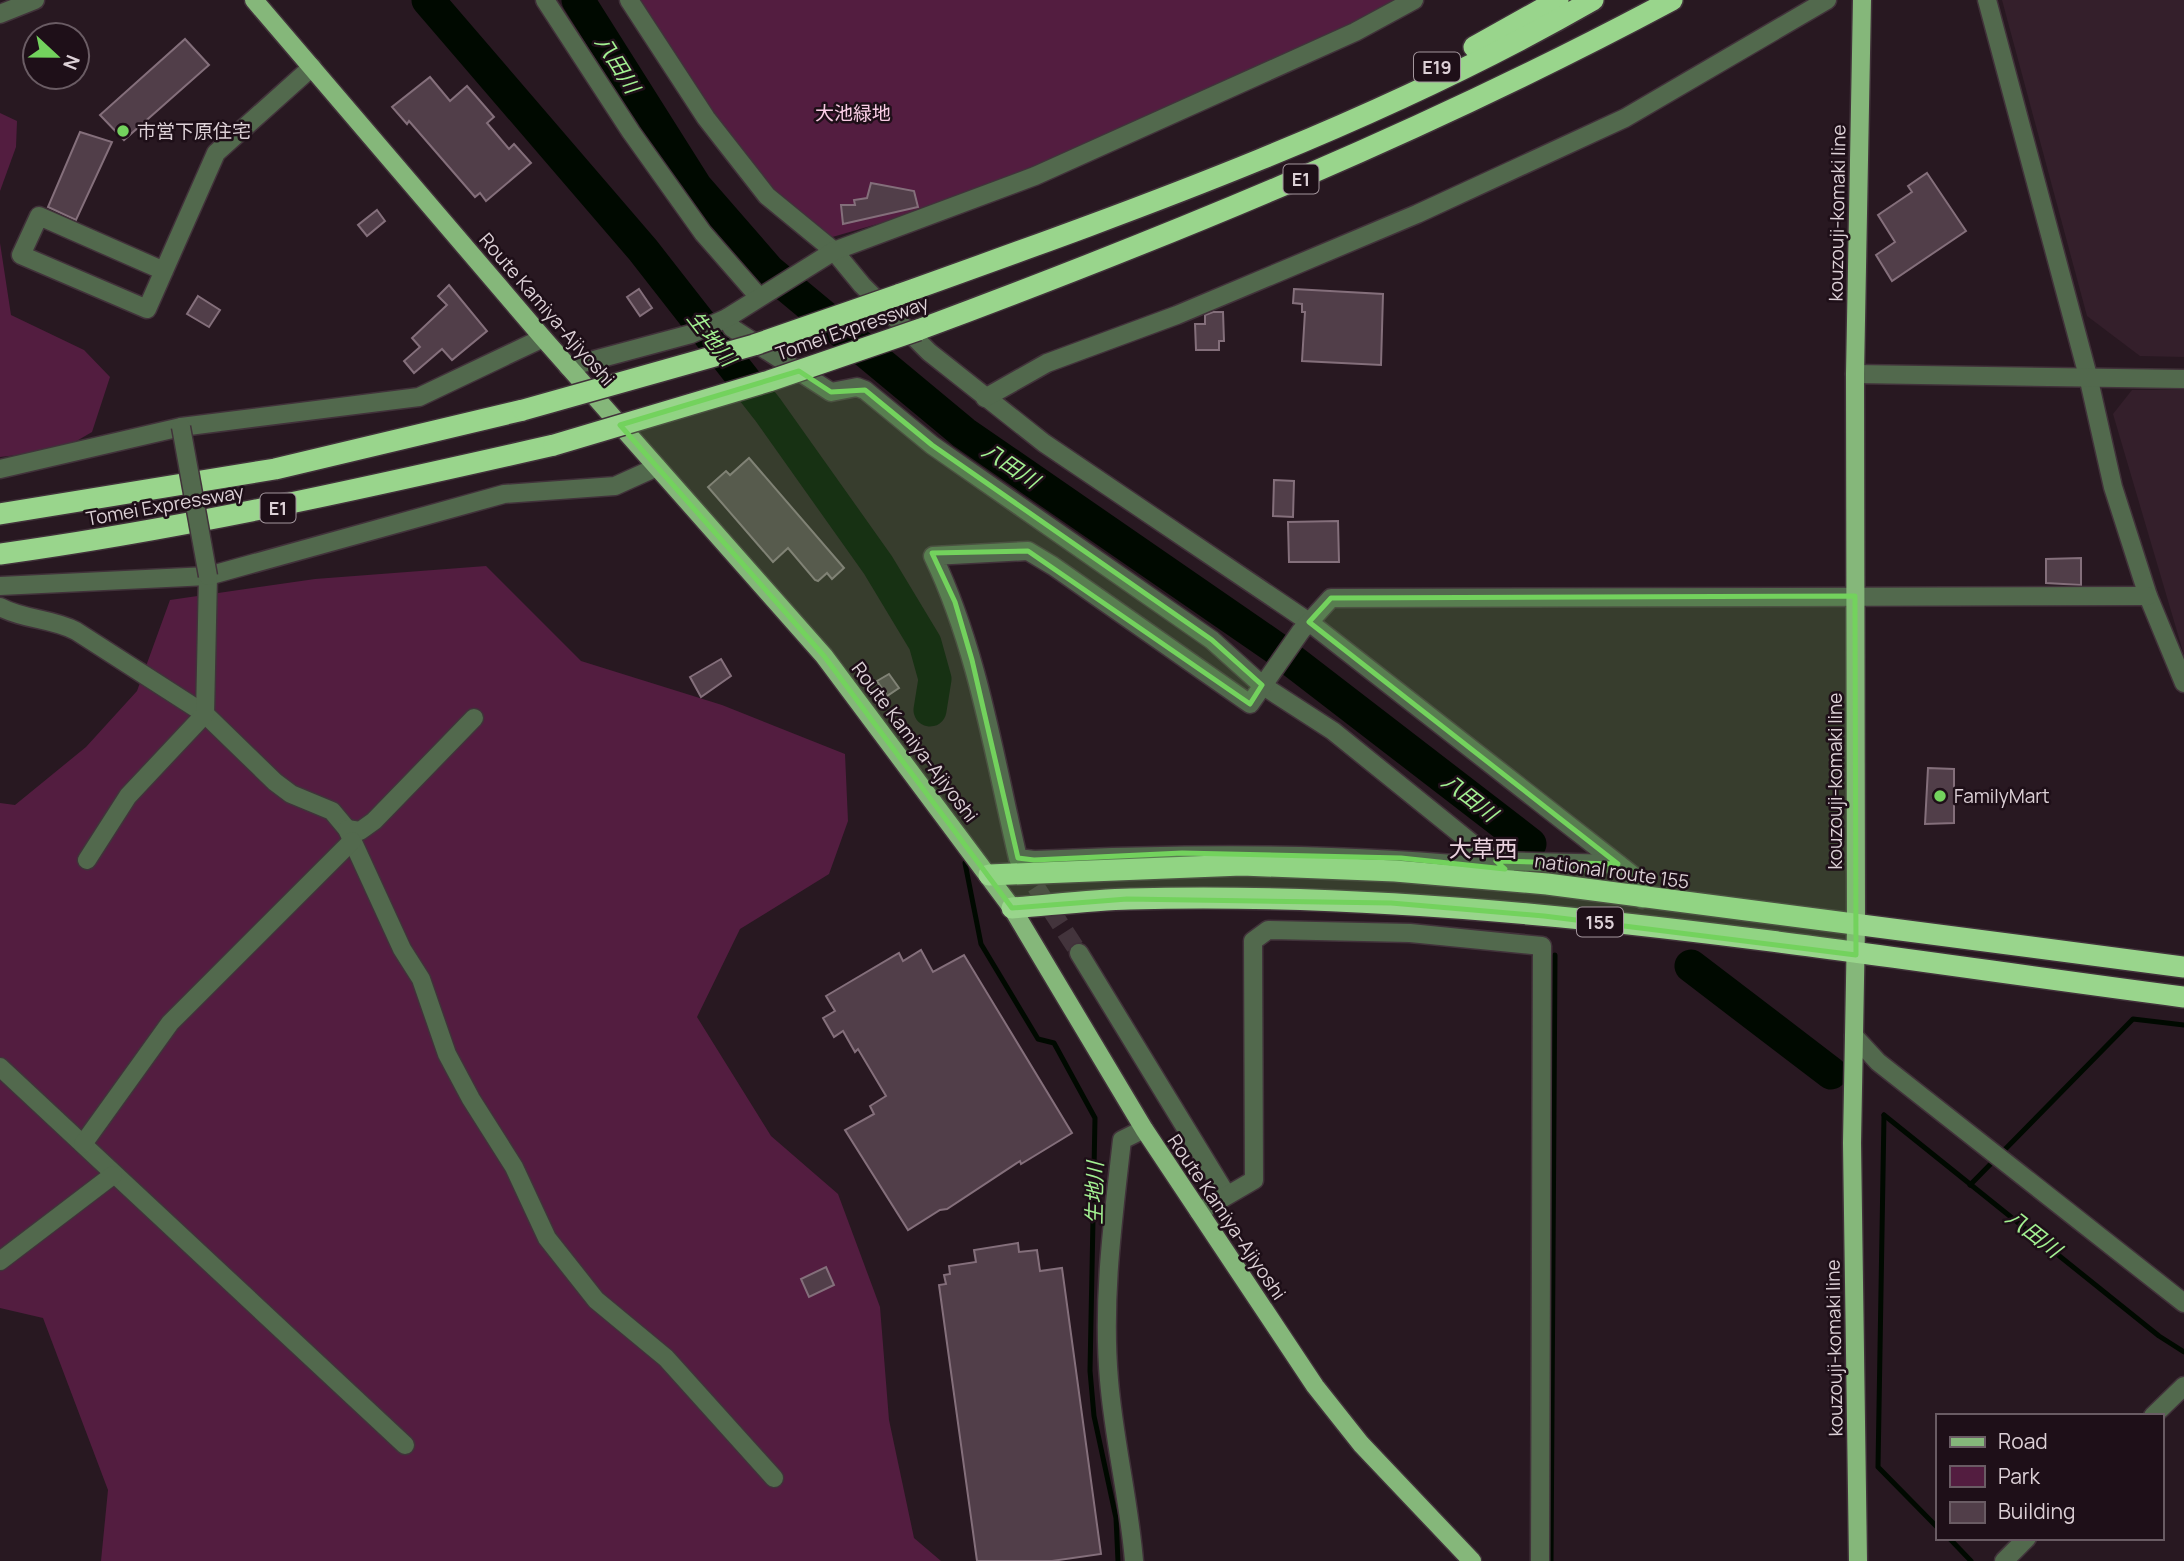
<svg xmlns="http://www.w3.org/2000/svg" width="2184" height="1561" font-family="Manrope,'Noto Sans JP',sans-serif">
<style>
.built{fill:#341f2b}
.green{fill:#531d40}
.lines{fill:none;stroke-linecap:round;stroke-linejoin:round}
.stream{stroke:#000900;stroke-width:5}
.river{stroke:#000900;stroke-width:33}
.building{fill:#513e49;stroke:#846f7b;stroke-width:2}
.minor-tunnel{stroke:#43343c;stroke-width:18;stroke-dasharray:18 9;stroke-linecap:butt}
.minor-casing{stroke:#41323a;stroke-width:21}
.major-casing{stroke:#41323a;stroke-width:21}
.highway-casing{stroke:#41323a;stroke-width:24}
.minor{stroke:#52694d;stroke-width:18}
.major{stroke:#85b77a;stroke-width:18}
.highway{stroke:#99d58c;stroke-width:21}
.minor-bridge-casing{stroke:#41323a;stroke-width:21;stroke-linecap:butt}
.highway-bridge-casing{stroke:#41323a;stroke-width:24;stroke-linecap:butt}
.minor-bridge{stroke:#52694d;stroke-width:18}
.highway-bridge{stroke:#99d58c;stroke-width:21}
.marked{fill:#73d25d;fill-opacity:0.2;stroke:#73d25d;stroke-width:5;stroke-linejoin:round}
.poi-dot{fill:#73d25d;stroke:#1e0f18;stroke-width:2.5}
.labels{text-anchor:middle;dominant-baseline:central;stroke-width:5;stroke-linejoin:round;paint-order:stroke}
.shield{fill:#1e0f18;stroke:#a3969d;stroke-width:2}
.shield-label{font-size:18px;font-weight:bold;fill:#dcd0d6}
.park-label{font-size:19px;fill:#f8cce4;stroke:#1e0f18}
.poi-label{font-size:19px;fill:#dcd0d6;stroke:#1e0f18;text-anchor:start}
.street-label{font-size:19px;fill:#dcd0d6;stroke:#1e0f18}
.water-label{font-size:21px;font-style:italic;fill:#a3f192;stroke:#1e0f18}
.quarter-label{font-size:23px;fill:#ead3df;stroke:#1e0f18}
</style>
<rect width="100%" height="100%" fill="#281821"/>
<!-- built -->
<g class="built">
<polygon points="2002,0 2184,0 2184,357 2140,356 2087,316"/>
<polygon points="2132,390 2184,390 2184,655 2113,414"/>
</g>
<!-- green -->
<g class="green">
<polygon points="635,0 1398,0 1351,25 1033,169 919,212 822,240 771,192 710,115"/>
<polygon points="0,113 17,121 16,147 0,191"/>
<polygon points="0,243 11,315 84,350 110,377 92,432 61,450 0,457"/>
<polygon points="486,566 581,661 722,705 845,754 848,821 829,874 740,929 697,1017 771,1136 838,1194 880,1307 889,1420 914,1538 941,1561 101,1561 108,1490 43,1318 0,1308 0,803 15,805 86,747 137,691 170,600 315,579"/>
</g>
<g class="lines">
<!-- stream -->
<g class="stream">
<polyline points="965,863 981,944 1038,1039 1054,1043 1095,1118 1090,1371 1094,1416 1116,1518 1118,1561"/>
<polyline points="1884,1115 1878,1467 1937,1527"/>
<polyline points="1884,1115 2159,1336 2184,1352"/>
<polyline points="1970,1185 2133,1019 2184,1025"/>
<polyline points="1949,1538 1971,1561"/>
<polyline points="1551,1561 1555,955"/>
</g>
<!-- river -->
<g class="river">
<polyline points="428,0 643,250 768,410 878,565 925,643 935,679 930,710"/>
<polyline points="578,0 696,187 769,271 964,433 1277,649 1530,844"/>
<polyline points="1691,966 1831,1073"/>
</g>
</g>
<!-- building -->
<g class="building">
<polygon points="185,39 209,65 124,140 100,115"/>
<polygon points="430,77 450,101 467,86 494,117 487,123 509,149 514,144 531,163 486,201 480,193 475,197 409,121 407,124 392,107"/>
<polygon points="80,132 112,142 76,220 48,207"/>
<polygon points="1927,173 1966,231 1892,281 1876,255 1895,242 1878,215 1912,192 1908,186"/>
<polygon points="871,183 914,191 918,207 843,224 841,205 855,205 854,200 867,198"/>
<polygon points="377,210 385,221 367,236 358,225"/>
<polygon points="449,285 487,331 452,360 442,349 414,373 404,361 420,347 412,338 447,305 438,296"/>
<polygon points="639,289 652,308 640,316 627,297"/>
<polygon points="1294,289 1383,294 1381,365 1302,361 1305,312 1302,312 1302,304 1293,303"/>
<polygon points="198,296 220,310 209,327 187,314"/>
<polygon points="1213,312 1223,312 1224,341 1219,341 1219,350 1196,350 1195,324 1205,324 1205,315"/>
<polygon points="749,458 844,568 832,579 827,573 818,581 815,580 788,548 773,562 708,487 726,471 730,475"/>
<polygon points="1274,480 1294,481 1293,517 1273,516"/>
<polygon points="1338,521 1339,562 1289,562 1288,522"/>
<polygon points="2081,558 2081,585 2046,583 2046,559"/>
<polygon points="721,659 731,676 701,697 690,677"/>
<polygon points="889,674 899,688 887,696 877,681"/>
<polygon points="1928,768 1954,769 1954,823 1925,824"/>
<polygon points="921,950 933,972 964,955 1072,1133 1021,1164 1020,1161 947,1209 940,1210 908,1230 845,1130 874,1114 870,1106 886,1096 858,1049 855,1052 843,1031 834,1037 823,1018 835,1011 826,996 899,953 903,961"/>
<polygon points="1018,1243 1019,1252 1037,1250 1040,1271 1062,1268 1101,1554 1052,1561 977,1561 939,1285 946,1284 944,1275 950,1274 949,1266 976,1262 974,1250"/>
<polygon points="826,1267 834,1285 809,1297 801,1279"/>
</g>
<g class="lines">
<!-- minor-tunnel -->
<polyline class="minor-tunnel" points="1021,864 1079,953"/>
<defs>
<g id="minor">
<polyline points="545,0 631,132 703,233 759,297"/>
<polyline points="629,0 706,118 767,196 834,251 862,285 929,352 1044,443 1309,622 1640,881 1642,899"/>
<polyline points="1987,0 2088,376 2113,487 2148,596 2184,683"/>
<polyline points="0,14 35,0"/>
<polyline points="164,271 39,216 21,255 147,309 216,153 312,67"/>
<polyline points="727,318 732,328 831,392 857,387 865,390 932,445 1212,640 1262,685 1333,731 1505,870"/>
<polyline points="568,367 691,334 727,318 834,251 1035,176 1355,32 1414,0"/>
<polyline points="1855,374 2184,379"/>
<polyline points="985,398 1047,363 1177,315 1417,214 1625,118 1827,0"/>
<polyline points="0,469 181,427 419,397 543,338"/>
<polyline points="0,586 208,576 504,494 615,486 657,467"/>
<path d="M0 607C24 620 51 618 76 631L205 714 275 782 291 794 332 811 347 829 402 949 421 979 447 1054 471 1099 514 1167 547 1238 596 1300 666 1358 774 1478"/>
<polyline points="347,829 360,831 374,821 474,718"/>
<polyline points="87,860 128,796 205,714 208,576"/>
<polyline points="1496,861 1618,864"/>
<path d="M1505 869C1348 852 1192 853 1034 860L1018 858C994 756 978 650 933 556L1028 551 1053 566 1250 704 1301 631 1331 598 2148 596"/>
<polyline points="1079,953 1226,1194"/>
<polyline points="1854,1036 1878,1062 2184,1303"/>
<polyline points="0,1067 405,1445"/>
<polyline points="83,1144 170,1023 352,841"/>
<polyline points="1199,1212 1254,1180 1253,941 1268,930 1410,933 1542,946 1540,1561"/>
<polyline points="0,1261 113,1175"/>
<polyline points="2153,1416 2184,1386"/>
<path d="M1134 1561C1129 1500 1114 1441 1109 1380 1102 1299 1113 1220 1122 1140L1144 1129"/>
<polyline points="2004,1561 2027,1538"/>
</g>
<g id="major">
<polyline points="254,0 543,338 824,656 1012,908 1144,1129 1315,1386 1361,1444 1472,1561"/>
<polyline points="1858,1561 1852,1143 1856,927 1855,374 1862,0"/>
</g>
<g id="highway">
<polyline points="1474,47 1558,0"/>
<path d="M898 295C1135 210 1375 125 1593 0"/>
<path d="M918 330C1176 234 1429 130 1672 0"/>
<polyline points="0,514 275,469 523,410"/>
<path d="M0 554C188 528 369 487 554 445"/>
<polyline points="989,875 1242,865 1395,871 1547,884 2184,967"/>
<path d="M1012 908C1051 905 1091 900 1130 899 1480 889 1837 952 2184 997"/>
</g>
</defs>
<!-- minor casing -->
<use href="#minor" class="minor-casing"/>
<!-- major casing -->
<use href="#major" class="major-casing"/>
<!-- highway casing -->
<use href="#highway" class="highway-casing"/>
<!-- minor -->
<use href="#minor" class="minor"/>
<!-- major -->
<use href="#major" class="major"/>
<!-- highway -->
<use href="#highway" class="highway"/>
<defs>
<polyline id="minor-bridge" points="181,427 208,576"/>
<g id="highway-bridge">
<polyline points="523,410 754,345 898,295"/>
<polyline points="554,445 769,381 918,330"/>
</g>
</defs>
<!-- minor-bridge casing -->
<use href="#minor-bridge" class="minor-bridge-casing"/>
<!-- highway-bridge casing -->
<use href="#highway-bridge" class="highway-bridge-casing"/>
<!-- minor-bridge -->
<use href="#minor-bridge" class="minor-bridge"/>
<!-- highway-bridge -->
<use href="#highway-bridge" class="highway-bridge"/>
</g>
<!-- marked area -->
<path class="marked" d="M799 371 831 392 865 390 932 445 1212 640 1262 685 1250 704 1028 551 932 553 955 602 972 660 1018 858 1034 860 1182 853 1401 858 1505 869 1496 861 1618 864 1309 622 1331 598 1855 596 1856 955 1544 916 1391 903 1127 899 1012 908 824 656 620 425Z"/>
<!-- markers -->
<g class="poi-dot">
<circle cx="123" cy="131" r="7"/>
<circle cx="1940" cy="796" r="7"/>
</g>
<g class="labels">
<!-- shield labels -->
<g class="shield">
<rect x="1414" y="52.5" width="46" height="29" rx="5"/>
<rect x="1283.5" y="164.5" width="35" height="29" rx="5"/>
<rect x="260.5" y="493.5" width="35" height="29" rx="5"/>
<rect x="1577" y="907.5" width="46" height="29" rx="5"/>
</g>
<g class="shield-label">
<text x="1437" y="67">E19</text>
<text x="1301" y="179">E1</text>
<text x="278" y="508">E1</text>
<text x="1600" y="922">155</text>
</g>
<!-- park labels -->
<g class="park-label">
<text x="853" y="113">大池緑地</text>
</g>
<!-- poi labels -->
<g class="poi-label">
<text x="137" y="131">市営下原住宅</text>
<text x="1954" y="796">FamilyMart</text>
</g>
<!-- street labels -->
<g class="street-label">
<text transform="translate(1837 213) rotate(-89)">kouzouji-komaki line</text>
<text transform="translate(547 309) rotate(49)">Route Kamiya-Ajiyoshi</text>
<text transform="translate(852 328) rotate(-19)">Tomei Expressway</text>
<text transform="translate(165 505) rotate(-10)">Tomei Expressway</text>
<text transform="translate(915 742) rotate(53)">Route Kamiya-Ajiyoshi</text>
<text transform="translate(1835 781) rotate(-90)">kouzouji-komaki line</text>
<text transform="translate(1612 871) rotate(8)">national route 155</text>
<text transform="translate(1227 1217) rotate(56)">Route Kamiya-Ajiyoshi</text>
<text transform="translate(1834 1348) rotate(-91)">kouzouji-komaki line</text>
</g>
<!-- water labels -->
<g class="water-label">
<text transform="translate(618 64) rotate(58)">八田川</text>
<text transform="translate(712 338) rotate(52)">生地川</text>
<text transform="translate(1011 465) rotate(34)">八田川</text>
<text transform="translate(1470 797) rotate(38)">八田川</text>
<text transform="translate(1094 1193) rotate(-89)">生地川</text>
<text transform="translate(2034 1233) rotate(38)">八田川</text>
</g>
<!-- quarter labels -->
<g class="quarter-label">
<text x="1483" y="848">大草西</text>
</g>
</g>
<!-- legend -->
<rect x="1936" y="1414" width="228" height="126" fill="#1e0f18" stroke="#6a5c64" stroke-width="2"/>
<rect x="1950" y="1437" width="35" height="10" fill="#85b77a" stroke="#6a5c64" stroke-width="2"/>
<text x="1998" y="1449" font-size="21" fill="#dcd0d6">Road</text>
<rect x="1950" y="1466" width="35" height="21" fill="#531d40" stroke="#6a5c64" stroke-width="2"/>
<text x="1998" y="1484" font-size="21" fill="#dcd0d6">Park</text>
<rect x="1950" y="1502" width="35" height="21" fill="#513e49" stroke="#6a5c64" stroke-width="2"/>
<text x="1998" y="1519" font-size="21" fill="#dcd0d6">Building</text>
<!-- north arrow -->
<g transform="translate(56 56) rotate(112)"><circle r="33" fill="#1e0f18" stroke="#6a5c64" stroke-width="2"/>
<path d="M0-5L12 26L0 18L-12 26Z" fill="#73d25d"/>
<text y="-10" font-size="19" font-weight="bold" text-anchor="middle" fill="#dcd0d6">N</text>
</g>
</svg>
